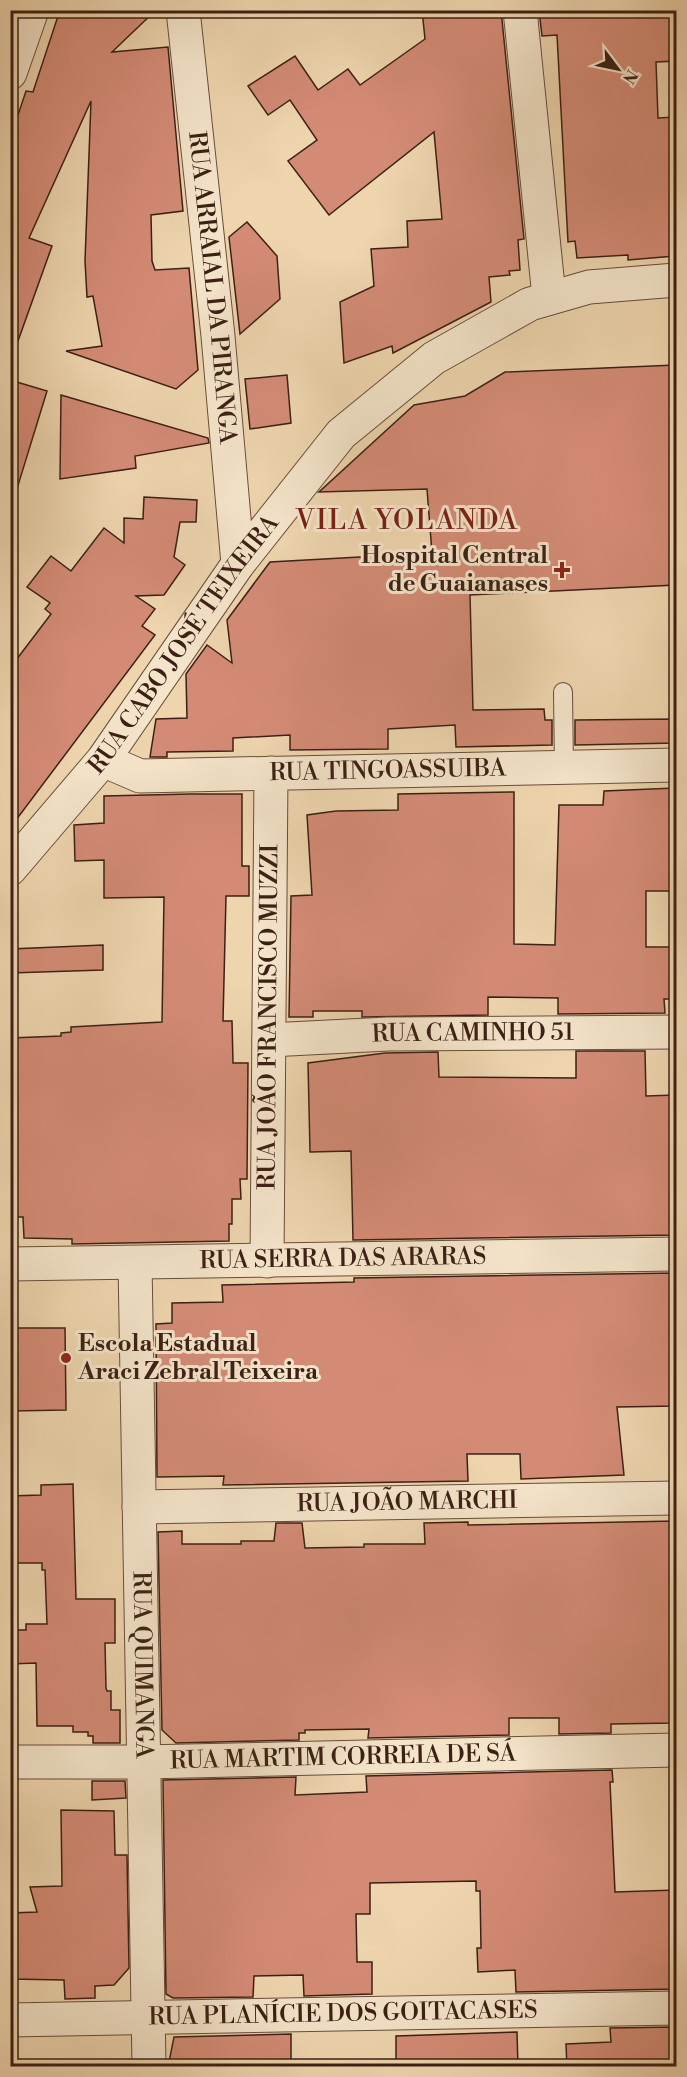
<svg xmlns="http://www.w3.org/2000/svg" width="687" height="2077" font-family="'Libre Bodoni',serif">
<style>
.building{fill:#d48b76;stroke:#3c2015;stroke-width:1.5}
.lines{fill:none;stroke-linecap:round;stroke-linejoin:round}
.service-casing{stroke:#684d3b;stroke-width:20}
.minor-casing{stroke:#684d3b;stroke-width:35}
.service{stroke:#f4e4ca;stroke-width:18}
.minor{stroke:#f4e4ca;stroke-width:33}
.poi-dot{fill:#8f2418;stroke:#f4e4ca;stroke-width:2}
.labels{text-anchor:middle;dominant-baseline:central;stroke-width:6;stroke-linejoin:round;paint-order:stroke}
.street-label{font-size:24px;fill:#3c2015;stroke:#f4e4ca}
.poi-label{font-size:24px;font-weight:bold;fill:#3c2015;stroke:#f4e4ca;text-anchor:end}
.quarter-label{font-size:27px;letter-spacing:1.5px;fill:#7a1f14;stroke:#f4e4ca}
</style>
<rect width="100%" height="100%" fill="#eed5ae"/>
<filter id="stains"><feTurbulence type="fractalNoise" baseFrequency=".00333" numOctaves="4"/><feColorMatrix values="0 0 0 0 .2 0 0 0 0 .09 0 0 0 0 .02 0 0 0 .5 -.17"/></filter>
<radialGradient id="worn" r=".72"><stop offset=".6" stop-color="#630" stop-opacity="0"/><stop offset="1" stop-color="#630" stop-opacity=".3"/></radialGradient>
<!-- building -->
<g class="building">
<polygon points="60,10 156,10 112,52 168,47 183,211 151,215 152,261 155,270 189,268 198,370 176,389 66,351 102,346 93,296 87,297 85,261 91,101 29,238 52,246 14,352 10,351 10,139 26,91 33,92"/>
<polygon points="422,10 501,10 524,239 518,240 520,270 509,271 510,275 489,277 491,302 393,353 392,346 344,363 340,302 374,286 371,249 408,247 407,221 442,219 434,132 329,215 288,161 317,140 290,100 268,115 248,86 295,56 318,90 348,69 360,85 425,39"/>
<polygon points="539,10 676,10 676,61 656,62 658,118 676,117 675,256 628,260 628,255 577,258 575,241 568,242 557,35 542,36"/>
<polygon points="247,222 277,256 280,299 240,334 229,237"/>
<polygon points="676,365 676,585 470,595 473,710 544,709 545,720 552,720 552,745 456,747 455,725 388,729 388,749 290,750 290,735 233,738 233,751 167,752 167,757 150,757 156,719 187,718 186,674 207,645 232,663 227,620 270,562 432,553 427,489 319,492 414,405 465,396 505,372"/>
<polygon points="287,375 291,423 250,429 245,379"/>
<polygon points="10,380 47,391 16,492 10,491"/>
<polygon points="61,395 208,438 209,443 135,456 136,468 60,479"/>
<polygon points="144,497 197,500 196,522 180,522 174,557 185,565 164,595 136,596 155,609 142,626 155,635 10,828 10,668 51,614 45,609 50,603 27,587 51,556 71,571 104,528 124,543 124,518 143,519"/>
<polygon points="676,719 676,743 575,745 575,720"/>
<polygon points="675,788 676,891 646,891 646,947 676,947 676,999 664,999 665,1013 558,1014 558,998 488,997 488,1015 362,1017 362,1011 313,1011 313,1017 289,1017 291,896 312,895 307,815 336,811 398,810 398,794 514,792 514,944 555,945 559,805 603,805 604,791"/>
<polygon points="191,794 242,794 242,866 249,866 249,896 226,896 223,1021 232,1021 233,1063 248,1063 247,1179 240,1179 241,1199 232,1199 232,1224 229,1224 229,1241 72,1244 72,1239 24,1238 23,1217 10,1217 10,1038 61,1036 61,1033 71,1032 71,1027 162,1022 164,897 104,898 104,860 75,861 74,825 104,823 104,796"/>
<polygon points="103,945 103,970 10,973 10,949"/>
<polygon points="576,1051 645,1051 646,1096 676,1095 676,1235 353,1240 351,1151 310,1152 308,1063 385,1053 438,1052 439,1077 576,1078"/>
<polygon points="676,1273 676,1406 617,1407 624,1475 521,1479 520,1454 467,1454 468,1481 223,1485 224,1476 157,1477 156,1324 172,1323 172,1303 223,1302 222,1285 354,1282 354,1278"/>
<polygon points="10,1328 65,1328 66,1410 10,1411"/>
<polygon points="73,1484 76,1599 115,1599 115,1643 105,1643 106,1688 107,1691 111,1691 111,1710 120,1710 120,1743 93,1743 93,1736 88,1736 88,1732 73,1732 73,1726 37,1726 36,1663 10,1664 10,1630 26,1630 26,1624 47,1624 45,1570 42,1570 42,1563 10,1563 10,1496 41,1495 41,1485"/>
<polygon points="676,1521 676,1647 673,1647 674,1723 611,1724 611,1733 559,1734 559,1718 509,1718 509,1735 368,1738 369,1729 305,1730 305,1733 299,1733 299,1740 176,1743 162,1730 158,1532 182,1531 182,1544 241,1544 241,1541 274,1541 276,1523 302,1523 305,1548 364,1547 364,1544 425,1544 424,1523 468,1522 468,1525"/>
<polygon points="612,1770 613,1782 610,1782 615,1892 676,1890 676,1989 516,1992 515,1970 478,1972 477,1948 481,1948 480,1891 476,1891 476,1881 370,1883 370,1914 356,1914 357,1962 372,1962 372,1994 304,1996 303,1975 254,1976 253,1997 173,1998 166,1994 163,1780 296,1777 295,1795 367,1792 366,1776"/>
<polygon points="92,1781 125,1781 126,1798 92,1800"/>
<polygon points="61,1810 114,1811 115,1855 127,1855 129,1968 114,1985 95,1986 95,1998 65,1999 64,1980 10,1979 10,1913 37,1912 30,1887 62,1886"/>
<polygon points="676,2027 676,2067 567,2067 566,2044 611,2042 610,2028"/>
<polygon points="517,2032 518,2067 396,2067 396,2036"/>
<polygon points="291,2034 291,2067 168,2067 174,2037"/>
</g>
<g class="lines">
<defs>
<polyline id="service" points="563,692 564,768"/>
<g id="minor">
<path id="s1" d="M183 10 218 336 238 564"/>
<polyline points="520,10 549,297"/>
<polyline points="10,73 32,10"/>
<path id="s2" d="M103 760 140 776 676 765"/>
<path id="s3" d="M10 869 103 760 238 564 341 434 434 358 530 304 589 287 676 280"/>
<path id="s4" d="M269 1040 388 1034 676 1032"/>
<path id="s5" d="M267 1261 271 773"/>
<path id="s6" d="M135 1263 149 2066"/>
<path id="s7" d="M10 1264 676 1254"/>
<path id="s8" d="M139 1507 676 1498"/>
<path id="s9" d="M10 1762H143L676 1750"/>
<path id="s10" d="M10 2020 676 2008"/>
</g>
</defs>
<!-- service casing -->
<use href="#service" class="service-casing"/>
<!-- minor casing -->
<use href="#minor" class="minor-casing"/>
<!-- service -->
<use href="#service" class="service"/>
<!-- minor -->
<use href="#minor" class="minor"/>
</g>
<!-- markers -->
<g class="poi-dot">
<path d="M559 561h6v6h6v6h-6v6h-6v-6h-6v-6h6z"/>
<circle cx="66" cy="1358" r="6"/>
</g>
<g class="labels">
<!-- street labels -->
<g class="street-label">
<text stroke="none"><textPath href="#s1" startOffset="279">RUA ARRAIAL DA PIRANGA</textPath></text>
<text stroke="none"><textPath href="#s3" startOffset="284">RUA CABO JOSÉ TEIXEIRA</textPath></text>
<text stroke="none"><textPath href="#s2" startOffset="288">RUA TINGOASSUIBA</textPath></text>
<text stroke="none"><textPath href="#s5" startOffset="244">RUA JOÃO FRANCISCO MUZZI</textPath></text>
<text stroke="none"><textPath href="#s4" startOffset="204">RUA CAMINHO 51</textPath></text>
<text stroke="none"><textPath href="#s7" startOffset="333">RUA SERRA DAS ARARAS</textPath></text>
<text stroke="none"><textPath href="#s8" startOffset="268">RUA JOÃO MARCHI</textPath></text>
<text stroke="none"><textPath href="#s6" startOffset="402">RUA QUIMANGA</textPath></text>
<text stroke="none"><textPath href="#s9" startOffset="333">RUA MARTIM CORREIA DE SÁ</textPath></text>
<text stroke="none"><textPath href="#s10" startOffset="333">RUA PLANÍCIE DOS GOITACASES</textPath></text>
</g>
<!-- poi labels -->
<g class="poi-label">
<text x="548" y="556">Hospital Central<tspan x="548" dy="28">de Guaianases</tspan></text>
<text x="78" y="1344" text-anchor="start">Escola Estadual<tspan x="78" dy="28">Araci Zebral Teixeira</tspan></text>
</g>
<!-- quarter labels -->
<g class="quarter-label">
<text x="407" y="521">VILA YOLANDA</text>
</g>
</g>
<!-- margin -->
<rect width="687" height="2077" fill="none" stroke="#eed5ae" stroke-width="36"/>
<rect x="12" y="12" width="663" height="2053" fill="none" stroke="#3c2015" stroke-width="3"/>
<rect x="18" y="18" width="651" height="2041" fill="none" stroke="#3c2015" stroke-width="1.5"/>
<!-- north arrow -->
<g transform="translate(618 69) rotate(122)" stroke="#f4e4ca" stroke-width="4.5" paint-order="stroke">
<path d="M0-4.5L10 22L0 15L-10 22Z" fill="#3c2015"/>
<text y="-9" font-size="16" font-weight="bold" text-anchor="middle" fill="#3c2015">N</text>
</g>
<rect width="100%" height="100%" filter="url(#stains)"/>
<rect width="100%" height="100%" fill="url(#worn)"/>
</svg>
